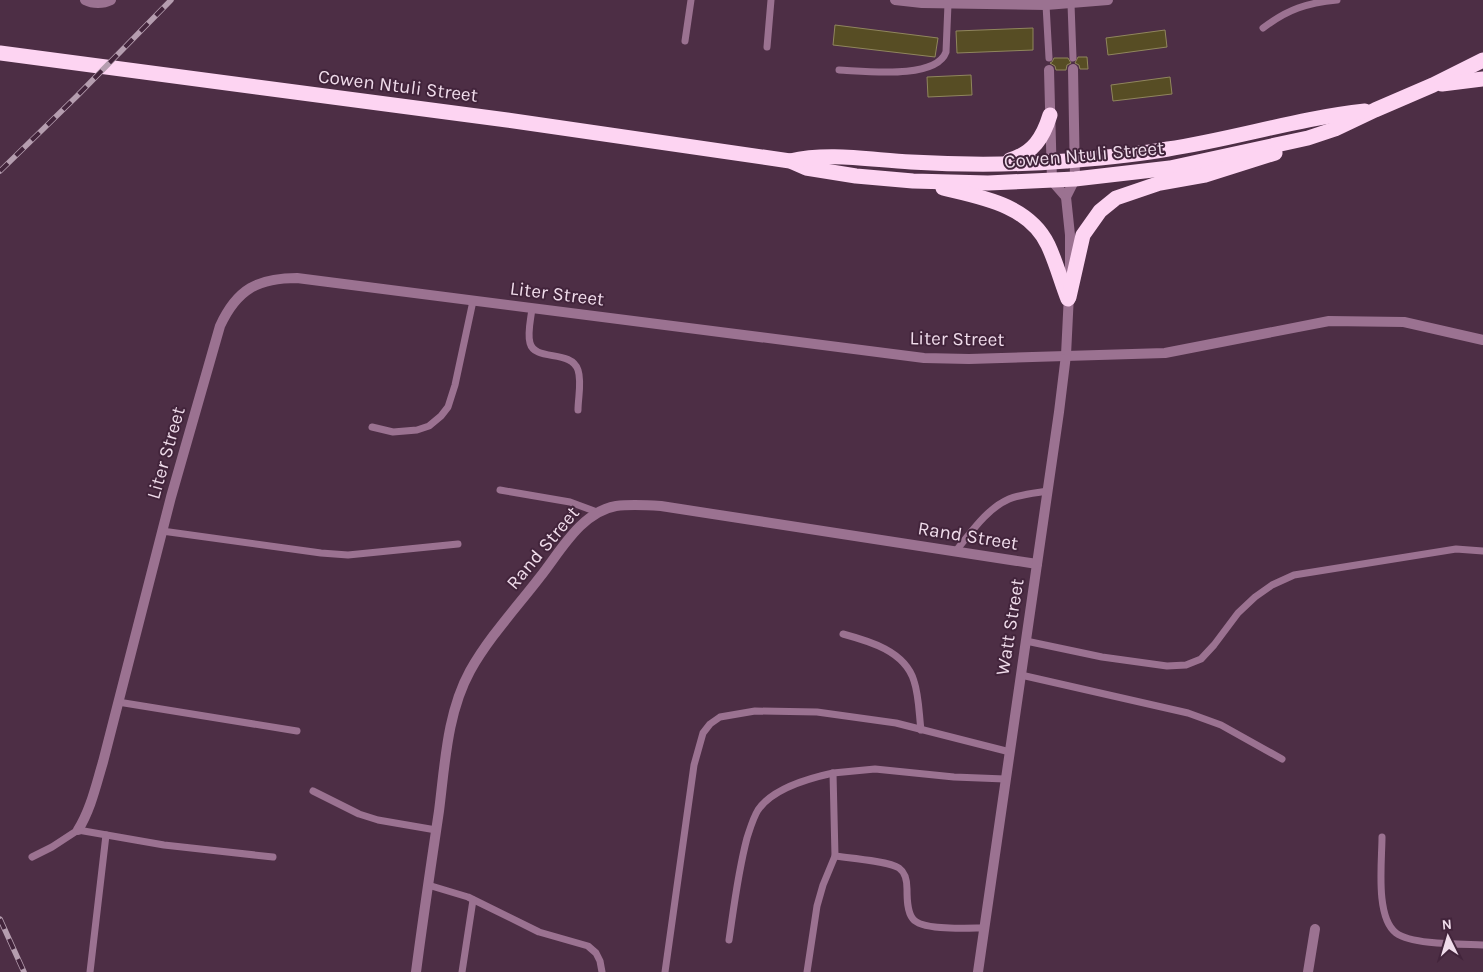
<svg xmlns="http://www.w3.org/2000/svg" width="1483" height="972" font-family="Karla,sans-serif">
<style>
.building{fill:#574d24;stroke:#90865d}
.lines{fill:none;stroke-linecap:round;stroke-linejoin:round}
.lane{stroke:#9b7291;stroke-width:7}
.street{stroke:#9b7291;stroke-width:10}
.highway{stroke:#fdd4f2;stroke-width:15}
.rail-casing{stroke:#b59daf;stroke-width:5.5}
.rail{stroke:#42243b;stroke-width:4;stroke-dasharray:11;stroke-linecap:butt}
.labels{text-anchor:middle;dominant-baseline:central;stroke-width:4;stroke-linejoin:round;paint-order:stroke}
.street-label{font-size:19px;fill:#f0dceb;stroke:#42243b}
</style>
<rect width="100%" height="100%" fill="#4d2e45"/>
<!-- building -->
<g class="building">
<polygon points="835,25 938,38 935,57 833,45"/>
<polygon points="1033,28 1033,50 957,53 956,31"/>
<polygon points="1165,30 1167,47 1108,55 1106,38"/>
<polygon points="1078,57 1087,57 1088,69 1080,69 1079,65 1075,63"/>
<polygon points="1054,58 1068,58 1071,63 1067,65 1066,70 1056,70 1055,66 1050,63 1052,62"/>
<polygon points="971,75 972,95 928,97 927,77"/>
<polygon points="1170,77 1172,94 1113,101 1111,85"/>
</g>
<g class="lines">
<!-- lane -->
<g class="lane">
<polyline points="1071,4 1073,58"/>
<polyline points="1046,5 1049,58"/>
<path d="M1263 28C1288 9 1307 3 1337 0"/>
<polyline points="685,41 691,0"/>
<polyline points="767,47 771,0"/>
<path d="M839 70C864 71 936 80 946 52L948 4"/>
<path d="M532 308C531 319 527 333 530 343 535 362 571 349 578 370 582 382 578 398 578 410"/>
<polyline points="372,427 393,432 417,430 429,426 441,416 448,407 455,385 473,301"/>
<polyline points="500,490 570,502 597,512"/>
<polyline points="162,531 321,553 348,555 458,544"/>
<path d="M955 552C970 534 986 509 1009 499 1021 494 1035 493 1048 491"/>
<path d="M843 634C869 641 905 651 914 681 919 696 919 714 921 730"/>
<polyline points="1026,641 1102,657 1167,666 1186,665 1201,659 1214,645 1238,613 1255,597 1272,585 1294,575 1456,549 1483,551"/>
<polyline points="1021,675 1188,713 1221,725 1282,759"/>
<polyline points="118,702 297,731"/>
<polyline points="833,773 875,769 954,777 1005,779"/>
<polyline points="313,791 359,814 378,820 436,830"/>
<path d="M1382 837C1382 861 1375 917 1396 933 1412 945 1462 944 1483 945"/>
<path d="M835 856C849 858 889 861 899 868 906 873 907 882 907 889 907 898 907 912 913 919 922 931 970 928 984 928"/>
<polyline points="32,857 52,847 78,830 164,845 273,857"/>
<polyline points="428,885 468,897 539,932 588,946 596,953 600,961 602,972"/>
<path d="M729 940C734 906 738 872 747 838 750 829 753 818 758 810 772 789 810 778 833 773L835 856 823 885 817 906 807 972"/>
<polyline points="90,972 106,835"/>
<polyline points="462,972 473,900"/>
<polyline points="665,972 694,765 703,733 710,724 720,717 755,711 817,712 896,723 1010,752"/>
</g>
<!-- street -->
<g class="street">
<path d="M85 0C93 4 103 4 111 0"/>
<polyline points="895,0 922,3 1046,5 1108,0"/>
<polyline points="1049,70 1052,181 1066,197"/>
<polyline points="1070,270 1070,235 1066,197 1075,179 1073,69"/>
<path d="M78 830C91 809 96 785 103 762L171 497 220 326C237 289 258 278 297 278L924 358 969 359 1165 353 1329 321 1404 322 1483 340"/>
<path d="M416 972C423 918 431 865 439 811 445 764 447 713 470 671 489 637 517 607 540 577 560 552 581 512 616 506 631 504 646 505 661 506L1037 564"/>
<polyline points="978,972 1059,412 1066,355 1069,294"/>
<polyline points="1308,972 1315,929"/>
</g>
<!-- highway -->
<g class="highway">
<polyline points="0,53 507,120 790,161 806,168 856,176 913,181 988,183 1075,179 1170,168 1308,138 1335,129 1375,110 1433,85 1483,60"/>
<polyline points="1442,84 1483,79"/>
<path d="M1010 160C1033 153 1043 138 1050 115"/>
<path d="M790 161C829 152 871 160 911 162 962 165 1015 165 1066 161 1100 158 1135 155 1168 149 1234 139 1299 118 1365 111"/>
<path d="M943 188C981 197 1029 205 1048 245 1056 262 1061 281 1068 299"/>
<polyline points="1069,297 1083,235 1100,211 1116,198 1160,183 1205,175 1275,153"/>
</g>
<defs>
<g id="rail">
<polyline points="0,171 77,96 171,0"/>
<polyline points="0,919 24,972"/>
</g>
</defs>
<!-- rail casing -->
<use href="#rail" class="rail-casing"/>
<!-- rail -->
<use href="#rail" class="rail"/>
</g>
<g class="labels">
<!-- street labels -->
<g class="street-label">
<text transform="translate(398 86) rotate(7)">Cowen Ntuli Street</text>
<text transform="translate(1084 155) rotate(-5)">Cowen Ntuli Street</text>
<text transform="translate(557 294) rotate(7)">Liter Street</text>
<text transform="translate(957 339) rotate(1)">Liter Street</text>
<text transform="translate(166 453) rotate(-74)">Liter Street</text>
<text transform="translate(968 536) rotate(9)">Rand Street</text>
<text transform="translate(543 548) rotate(-50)">Rand Street</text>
<text transform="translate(1010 627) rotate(-81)">Watt Street</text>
</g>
</g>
<!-- north arrow -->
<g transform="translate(1448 937) rotate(355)" stroke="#42243b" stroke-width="4" paint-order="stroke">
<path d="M0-4L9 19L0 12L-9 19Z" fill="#f0dceb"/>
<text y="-8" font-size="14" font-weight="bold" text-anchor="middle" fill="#f0dceb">N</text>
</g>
</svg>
